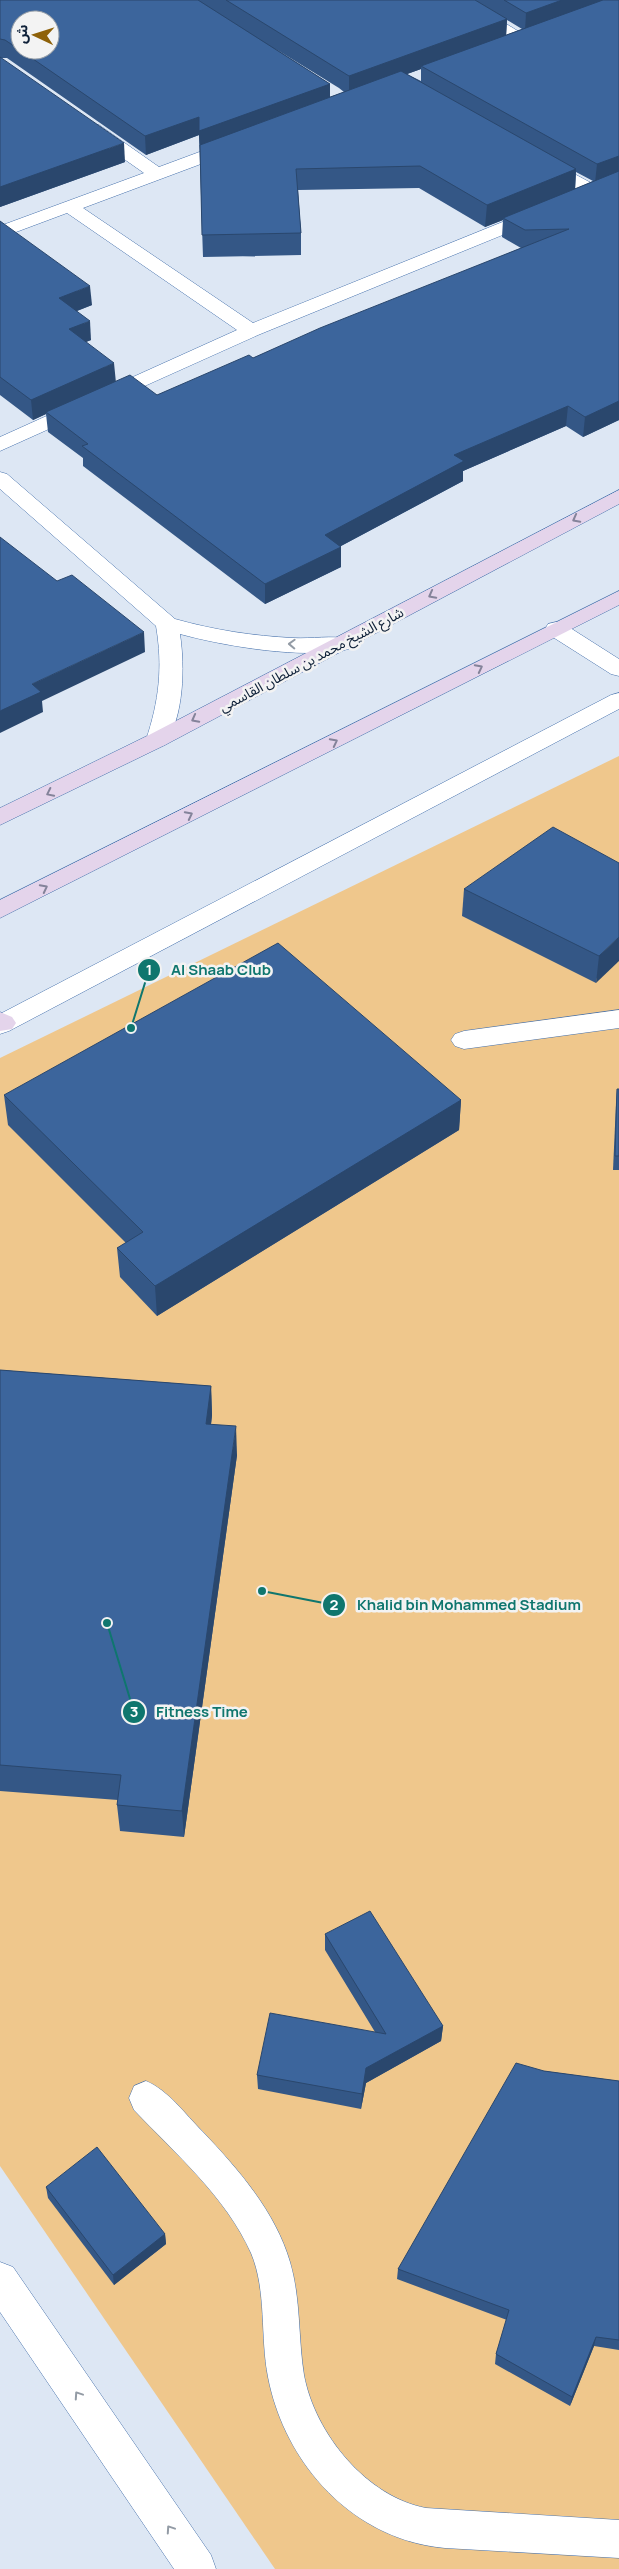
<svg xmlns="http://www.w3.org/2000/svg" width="619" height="2569" font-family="Manrope,'Noto Sans Arabic',sans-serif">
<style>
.green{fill:#efc78c}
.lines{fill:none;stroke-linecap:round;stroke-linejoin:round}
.service-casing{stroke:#4671ac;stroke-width:1}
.minor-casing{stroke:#4671ac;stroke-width:1}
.secondary-casing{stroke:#4671ac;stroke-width:1}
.service{fill:#fff;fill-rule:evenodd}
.minor{fill:#fff;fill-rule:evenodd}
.secondary{fill:#e4d4eb;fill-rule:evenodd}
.wall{fill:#345786;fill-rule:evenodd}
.shaded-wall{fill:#2a476d}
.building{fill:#3c659c;stroke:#2a476d}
.oneway{stroke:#84839a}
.oneway2{stroke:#939ba5}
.labels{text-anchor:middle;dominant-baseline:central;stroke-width:5;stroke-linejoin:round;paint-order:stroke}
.street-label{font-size:14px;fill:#0e2038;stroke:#f3f3f3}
.leader{fill:none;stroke:#0f766e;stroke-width:2}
.callout-dot{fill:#0f766e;stroke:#f3f3f3;stroke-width:2}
.mark-label{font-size:15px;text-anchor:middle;font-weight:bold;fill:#fff}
.callout-label{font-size:15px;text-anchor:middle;font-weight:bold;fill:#0f766e;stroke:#f3f3f3;stroke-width:5;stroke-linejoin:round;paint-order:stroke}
</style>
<rect width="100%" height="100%" fill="#dde7f4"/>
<!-- green -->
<polygon class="green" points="619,756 619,2569 275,2569 0,2166 0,1058"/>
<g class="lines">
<defs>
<g id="service">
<polygon points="556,622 564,624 619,659 619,676 611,674 548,634 545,629 548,624"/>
<polygon points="619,693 619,709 9,1031 0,1034 0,1014 611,695"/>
<polygon points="619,1010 619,1028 464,1049 455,1046 451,1040 455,1034 464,1031"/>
<path d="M146 2081C168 2090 185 2114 202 2131 238 2169 275 2211 290 2262 301 2299 298 2338 304 2375 315 2434 367 2497 426 2508L619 2520V2558L445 2548C354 2540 285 2465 268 2377 260 2337 267 2291 251 2253 226 2197 175 2153 134 2110L129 2098 134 2086Z"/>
<polygon points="0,2262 13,2267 211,2555 216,2569 174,2569 0,2312"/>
</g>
<g id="minor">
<polygon points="447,0 467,0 531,39 529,43 517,43"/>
<polygon points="93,124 99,125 159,167 229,141 241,141 244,145 241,149 83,208 253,323 532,210 544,210 547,214 544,218 258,335 0,451 0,437 237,330 67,213 0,238 0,226 144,173 87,133 84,129 87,125"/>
<polygon points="542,157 599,187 602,191 599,195 587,195 536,166 533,162 536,158"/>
<path d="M0 472 7 474 175 619C214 630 253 636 294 638 312 639 331 635 349 639L352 644 349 649C305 660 224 646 180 634 185 667 184 716 165 745L157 747 149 745 146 740C159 701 163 667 156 626L0 489Z"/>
</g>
<g id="secondary">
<polygon points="619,490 619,504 165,745 0,825 0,808 149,735"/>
<polygon points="619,591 619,605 0,918 0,900"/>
<polygon points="0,1012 12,1017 16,1023 12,1029 0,1031"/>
</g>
</defs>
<!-- service casing -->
<use href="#service" class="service-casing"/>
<!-- minor casing -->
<use href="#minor" class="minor-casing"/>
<!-- secondary casing -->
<use href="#secondary" class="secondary-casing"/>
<!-- service -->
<use href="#service" class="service"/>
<!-- minor -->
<use href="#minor" class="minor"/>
<!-- secondary -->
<use href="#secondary" class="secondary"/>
</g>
<!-- wall -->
<g class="wall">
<path d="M0 0H619V420L583 437 566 426 463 471V481L341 546V567L265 604 83 466V458L48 432 46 414 33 420 0 395V221L92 305 77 311 91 340 86 342 115 381 157 395 253 358 521 248 502 237 503 220 485 227 419 188 298 190 301 233V255L203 257 199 135 146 155 7 58H1L125 162 0 207ZM507 20 522 29 506 35ZM274 48 339 88 344 92 330 97V84ZM421 69V81L407 74ZM576 172 593 181 575 189Z"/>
<polygon points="619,863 596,983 462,916 464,889"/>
<polygon points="617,1089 619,1089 619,1170 613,1170 616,1103"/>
<polygon points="4,1095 461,1100 459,1130 157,1316 120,1277 117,1248 126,1243 8,1125"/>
<polygon points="0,1370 211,1386 212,1415 211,1424 237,1455 184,1837 120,1831 117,1805 118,1800 0,1791"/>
<polygon points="325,1934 443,2026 441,2041 366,2083 361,2109 258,2089 257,2075 375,2032 325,1950"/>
<polygon points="544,2071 619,2081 619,2350 594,2346 570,2406 495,2364 496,2354 507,2320 397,2279 398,2269"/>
<polygon points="46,2187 165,2234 166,2244 114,2285 48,2198"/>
</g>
<!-- shaded-wall -->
<g class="shaded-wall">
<polygon points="562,0 613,0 525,31 526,13"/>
<polygon points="507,19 506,38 421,66 421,69 349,95 349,76"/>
<polygon points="330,84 330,103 200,150 199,135 146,155 145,136 199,117"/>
<polygon points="124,143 125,162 0,207 0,187"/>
<polygon points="619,156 619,175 595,183 597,164"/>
<polygon points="576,169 575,191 503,218 503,220 485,227 487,205"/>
<polygon points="90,286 92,305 61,317 59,298"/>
<polygon points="90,321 91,340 70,348 69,329"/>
<polygon points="114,363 116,383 46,412 46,414 33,420 31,400"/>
<polygon points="619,401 619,420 583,437 585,417"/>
<polygon points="568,406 566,426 463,471 463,481 324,555 325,535 454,455"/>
<polygon points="341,547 341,567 265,604 265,584"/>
<polygon points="144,632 145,652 42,701 43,712 0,733 0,711 32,684"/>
<polygon points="619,937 619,961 596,983 599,956"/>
<polygon points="461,1100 459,1130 157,1316 155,1286"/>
<polygon points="211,1386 212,1415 208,1452 206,1424"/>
<polygon points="236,1426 237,1455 184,1837 182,1811"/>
<polygon points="443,2026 441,2041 366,2083 361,2109 362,2094 366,2068"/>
<polygon points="165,2234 166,2244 114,2285 113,2275"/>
<polygon points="596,2337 594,2346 570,2406 572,2397"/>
</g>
<!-- building -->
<g class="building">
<polygon points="0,0 198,0 330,84 199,131 199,117 145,136 20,50 50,50 50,20 20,20 20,50 5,40 0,39"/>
<polygon points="226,0 475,0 507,19 349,76"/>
<polygon points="504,0 562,0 526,13"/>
<polygon points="603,0 619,0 619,156 597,164 421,66"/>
<polygon points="0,57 124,143 0,187"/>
<polygon points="401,71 576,169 487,205 420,166 296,169 301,233 202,235 200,145"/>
<polygon points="619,171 619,401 585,417 568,406 454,455 464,461 325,535 341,547 265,584 82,446 88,444 46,412 130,375 157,395 249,355 253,358 320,328 569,229 525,230 503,218"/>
<polygon points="0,221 90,286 59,298 90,321 69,329 114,363 31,400 0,377"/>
<polygon points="0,537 57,581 72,575 144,632 32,684 41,692 0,711"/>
<polygon points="553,827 619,863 619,937 599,956 464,889"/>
<polygon points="278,943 461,1100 155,1286 117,1248 143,1232 4,1095"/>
<polygon points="617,1089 619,1089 619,1156 615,1156"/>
<polygon points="0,1370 211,1386 206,1424 236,1426 182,1811 117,1805 121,1775 0,1765"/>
<polygon points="370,1911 443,2026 366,2068 362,2094 257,2075 270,2013 386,2034 325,1934"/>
<polygon points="516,2063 544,2071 619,2081 619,2340 596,2337 572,2397 496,2354 509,2310 398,2269"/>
<polygon points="97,2147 165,2234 113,2275 46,2187"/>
</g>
<!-- one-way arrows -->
<defs><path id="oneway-chevron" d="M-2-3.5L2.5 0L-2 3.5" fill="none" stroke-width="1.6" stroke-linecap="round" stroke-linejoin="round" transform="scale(1.25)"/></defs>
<g class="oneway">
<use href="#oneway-chevron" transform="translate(576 519) rotate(152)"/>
<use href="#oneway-chevron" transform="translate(432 595) rotate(152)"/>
<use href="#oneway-chevron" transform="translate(479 668) rotate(-27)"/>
<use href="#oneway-chevron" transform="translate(195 719) rotate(152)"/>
<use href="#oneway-chevron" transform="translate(334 742) rotate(-27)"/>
<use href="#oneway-chevron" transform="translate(50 793) rotate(154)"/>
<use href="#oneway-chevron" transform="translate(189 815) rotate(-27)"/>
<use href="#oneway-chevron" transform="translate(44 888) rotate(-27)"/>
</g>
<g class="oneway2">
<use href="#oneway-chevron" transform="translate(292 644) rotate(-178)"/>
<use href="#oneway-chevron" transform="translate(78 2395) rotate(-124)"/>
<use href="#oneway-chevron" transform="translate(170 2529) rotate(-124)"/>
</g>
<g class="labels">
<!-- street labels -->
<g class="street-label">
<text transform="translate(311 659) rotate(-28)">شارع الشيخ محمد بن سلطان القاسمي</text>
</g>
</g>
<!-- callouts -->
<path class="leader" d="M131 1028L149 970M262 1591L334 1605M107 1623L134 1712"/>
<g class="callout-dot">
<circle cx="131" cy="1028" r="5"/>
<circle cx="262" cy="1591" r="5"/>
<circle cx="107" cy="1623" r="5"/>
<circle cx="149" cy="970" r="12"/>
<circle cx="334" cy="1605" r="12"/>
<circle cx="134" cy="1712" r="12"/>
</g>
<g class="mark-label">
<text x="149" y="975">1</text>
<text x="334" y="1610">2</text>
<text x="134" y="1717">3</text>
</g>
<g class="callout-label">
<text x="221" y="975">Al Shaab Club</text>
<text x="469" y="1610">Khalid bin Mohammed Stadium</text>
<text x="202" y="1717">Fitness Time</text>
</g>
<!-- north arrow -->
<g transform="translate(35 35) rotate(274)"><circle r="24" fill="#f3f3f3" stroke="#979fa8"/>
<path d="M0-4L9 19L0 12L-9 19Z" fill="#8e6109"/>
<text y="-8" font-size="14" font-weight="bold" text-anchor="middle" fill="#0e2038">ش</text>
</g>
</svg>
